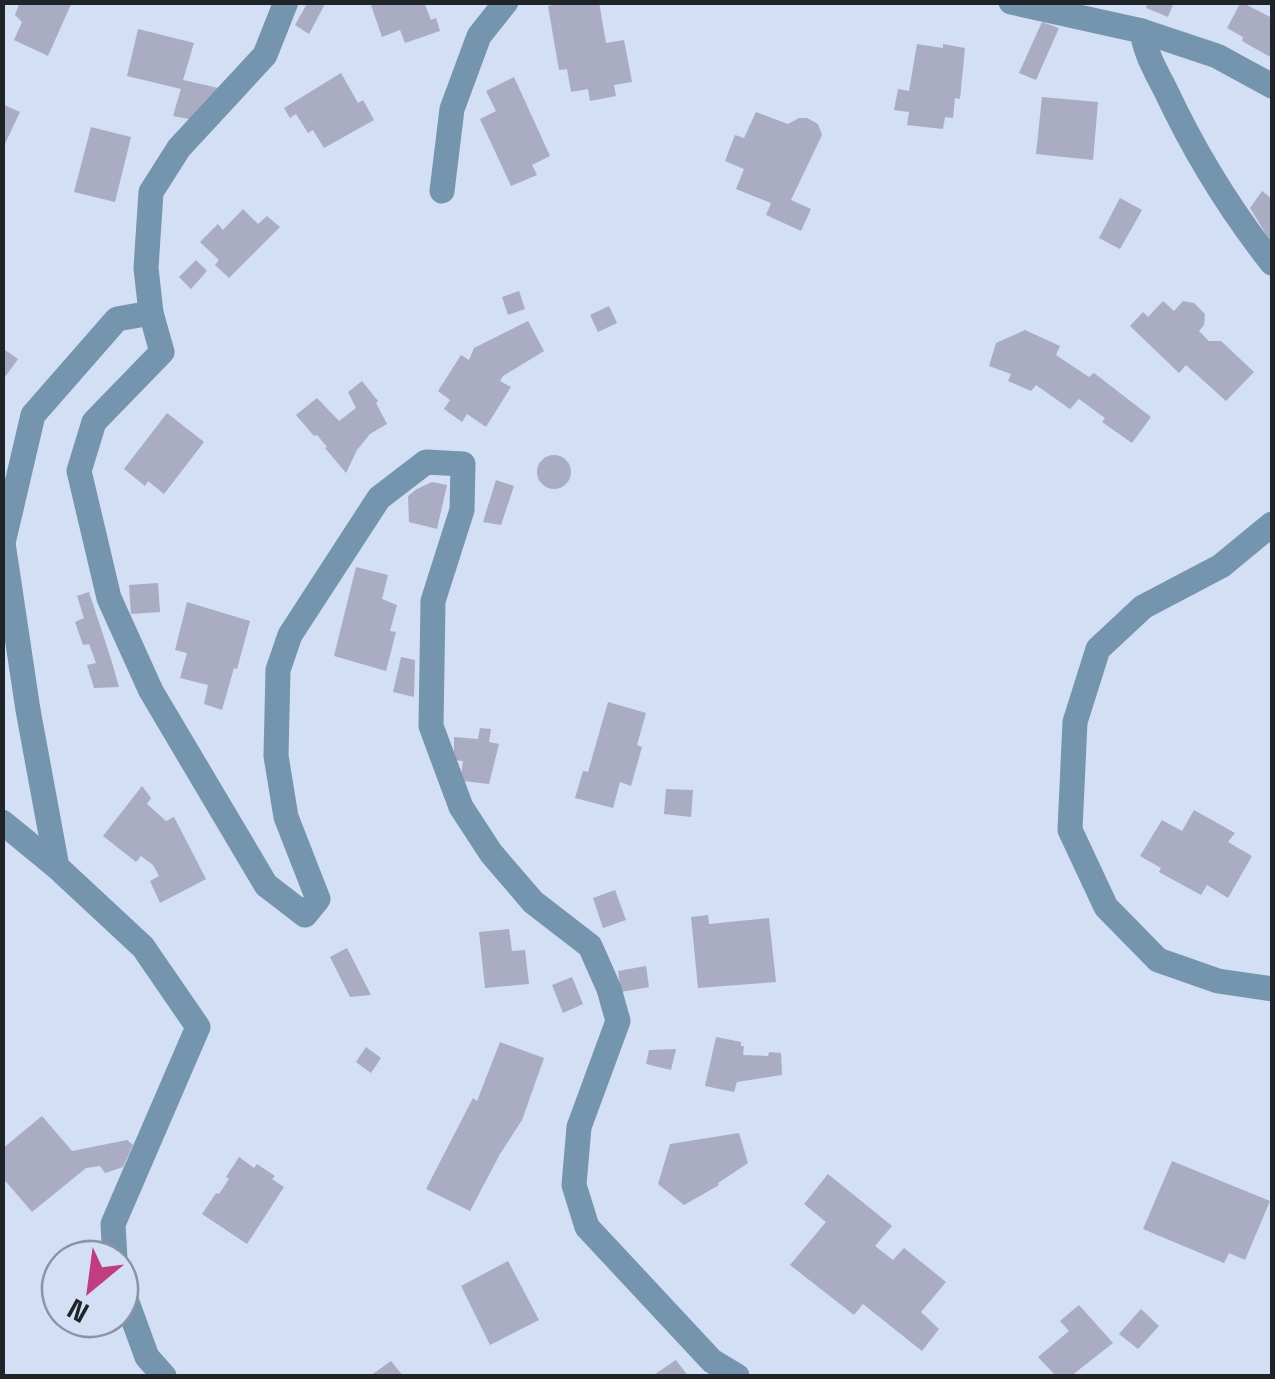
<svg xmlns="http://www.w3.org/2000/svg" width="1275" height="1379" font-family="'Space Grotesk',sans-serif">
<style>
.building{fill:#a9acc2}
.lines{fill:none;stroke-linecap:round;stroke-linejoin:round}
.minor{stroke:#7594ad;stroke-width:25}
</style>
<rect width="100%" height="100%" fill="#d3dff4"/>
<!-- building -->
<g class="building">
<polygon points="20,2 72,2 48,56 14,40 22,22 15,15"/>
<polygon points="308,2 326,2 309,34 295,25"/>
<polygon points="370,2 424,2 431,20 436,18 440,31 405,43 400,30 382,37"/>
<polygon points="569,2 599,2 606,43 624,40 632,82 614,85 616,96 590,101 588,89 571,92 567,69 559,70 548,6"/>
<polygon points="1148,2 1174,2 1168,17 1146,8"/>
<polygon points="1241,2 1272,18 1272,58 1242,41 1243,37 1227,28"/>
<polygon points="1042,22 1059,28 1036,80 1019,73"/>
<polygon points="138,29 194,43 183,80 223,89 194,120 173,116 181,89 127,76"/>
<polygon points="917,44 943,48 943,44 965,48 960,99 955,98 953,118 945,117 943,129 907,125 909,112 894,110 898,89 909,91"/>
<polygon points="341,73 358,103 363,100 374,120 324,148 313,130 308,133 296,114 290,118 284,108"/>
<polygon points="514,77 550,156 532,165 537,175 511,186 480,119 496,111 486,91"/>
<polygon points="1042,97 1098,102 1093,160 1036,154"/>
<polygon points="2,104 20,112 2,150"/>
<polygon points="756,112 788,124 799,118 807,118 818,124 822,135 791,200 811,209 801,231 766,215 771,203 736,189 744,169 725,161 735,135 744,138"/>
<polygon points="91,127 131,137 115,202 74,192"/>
<polygon points="1262,191 1272,199 1272,244 1250,208"/>
<polygon points="1120,198 1142,210 1120,249 1099,238"/>
<polygon points="243,209 258,224 267,216 280,227 229,278 215,265 219,260 200,242 218,224 223,230"/>
<polygon points="196,260 207,271 191,289 179,277"/>
<polygon points="519,291 525,309 508,315 502,297"/>
<polygon points="1163,301 1174,311 1183,301 1194,303 1205,314 1204,325 1199,331 1209,341 1221,341 1254,372 1226,401 1186,365 1179,373 1130,326 1143,312 1148,317"/>
<polygon points="609,306 617,323 598,332 590,315"/>
<polygon points="528,321 544,351 503,376 500,381 511,387 486,427 467,414 462,422 444,409 450,400 438,391 461,355 469,360 474,348"/>
<polygon points="1025,330 1060,346 1056,355 1089,377 1094,373 1151,417 1132,443 1102,422 1105,418 1079,399 1070,409 1036,385 1031,391 1008,381 1011,374 989,366 996,343"/>
<polygon points="2,348 18,359 2,381"/>
<polygon points="362,381 378,401 376,403 387,424 370,434 357,450 346,473 325,448 327,447 317,435 314,436 296,415 317,398 339,421 356,408 348,392"/>
<polygon points="167,413 204,442 164,494 148,481 145,486 124,469"/>
<circle cx="554" cy="472" r="17"/>
<polygon points="496,480 514,486 501,525 483,522"/>
<polygon points="432,482 447,485 437,529 409,522 408,496 417,489"/>
<polygon points="356,567 388,575 382,599 397,605 390,631 396,632 386,671 334,656"/>
<polygon points="158,583 160,612 131,614 129,585"/>
<polygon points="89,592 111,659 119,687 94,688 87,665 96,663 89,644 83,645 75,622 84,618 77,596"/>
<polygon points="187,602 250,621 237,669 234,668 222,710 204,704 208,685 180,678 187,653 175,650"/>
<polygon points="401,657 415,660 414,697 393,692"/>
<polygon points="608,702 646,713 637,745 642,747 631,786 620,782 613,808 575,798 583,771 588,772"/>
<polygon points="480,728 491,729 489,742 499,744 489,784 463,781 461,777 463,761 454,760 454,737 478,739"/>
<polygon points="142,786 151,798 147,804 166,821 174,817 206,879 160,903 150,881 159,876 153,865 141,856 136,862 103,836"/>
<polygon points="666,789 693,790 691,817 664,814"/>
<polygon points="1194,810 1235,833 1228,842 1252,856 1228,898 1207,885 1201,895 1159,872 1161,868 1140,856 1162,820 1182,831"/>
<polygon points="615,890 626,920 603,928 593,898"/>
<polygon points="708,915 709,924 769,918 776,982 698,988 691,917"/>
<polygon points="509,929 512,951 525,950 529,984 485,988 479,932"/>
<polygon points="347,948 371,995 350,997 330,957"/>
<polygon points="646,966 649,987 621,992 618,971"/>
<polygon points="572,977 583,1004 563,1013 552,985"/>
<polygon points="716,1037 741,1042 741,1046 744,1046 743,1055 768,1056 769,1052 781,1053 782,1075 737,1082 734,1092 705,1086"/>
<polygon points="500,1042 544,1058 522,1120 500,1154 470,1211 426,1189 473,1098 477,1101"/>
<polygon points="366,1047 381,1058 371,1073 356,1062"/>
<polygon points="676,1049 671,1070 646,1064 649,1050"/>
<polygon points="42,1116 72,1151 127,1140 133,1145 123,1167 105,1173 100,1166 86,1168 32,1212 2,1177 2,1149"/>
<polygon points="739,1133 748,1163 718,1183 719,1185 684,1205 658,1184 670,1144"/>
<polygon points="239,1157 254,1168 257,1164 275,1176 272,1179 284,1187 247,1244 202,1214 216,1193 219,1194 229,1179 226,1177"/>
<polygon points="1172,1161 1270,1201 1245,1260 1229,1253 1224,1263 1143,1229"/>
<polygon points="828,1174 892,1226 875,1246 893,1260 904,1248 946,1282 921,1312 939,1329 922,1351 863,1304 854,1315 790,1265 826,1222 804,1204"/>
<polygon points="508,1261 539,1320 490,1345 461,1286"/>
<polygon points="1079,1305 1113,1343 1071,1376 1056,1376 1038,1357 1069,1331 1060,1321"/>
<polygon points="1141,1309 1159,1326 1138,1349 1119,1334"/>
<polygon points="676,1360 688,1376 652,1376"/>
<polygon points="391,1361 403,1376 370,1376"/>
</g>
<g class="lines">
<!-- minor -->
<g class="minor">
<polyline points="1011,2 1142,31 1217,56 1272,86"/>
<path d="M1142 31C1145 52 1155 70 1165 89 1194 151 1230 210 1272 263"/>
<polyline points="442,191 452,109 479,36 506,2"/>
<polyline points="151,313 162,352 94,422 79,471 109,598 151,691 266,885 305,915 318,899 286,817 276,756 278,670 290,635 379,498 426,462 463,464 462,510 433,601 431,726 461,807 491,853 533,902 590,946 609,989 618,1021 579,1127 574,1185 587,1227 712,1361 737,1376"/>
<polyline points="1272,524 1221,566 1143,607 1098,649 1075,722 1070,830 1106,907 1158,960 1218,981 1272,989"/>
<polyline points="2,822 57,867 143,947 198,1027 113,1224 115,1259"/>
<polyline points="57,867 28,710 3,543 33,415 117,319 151,313 146,268 151,192 179,148 265,55 286,2"/>
<polyline points="120,1283 147,1357 164,1376"/>
</g>
</g>
<!-- border -->
<rect width="1275" height="1379" fill="none" stroke="#1f242b" stroke-width="10"/>
<!-- north arrow -->
<g transform="translate(90 1289) rotate(209)"><circle r="48" fill="#d3dff4" stroke="#8b94a4" stroke-width="2.5"/>
<path d="M0-8L18 38L0 25L-18 38Z" fill="#c13d82"/>
<text y="-15" font-size="28" font-weight="bold" text-anchor="middle" fill="#1f242b">N</text>
</g>
</svg>
